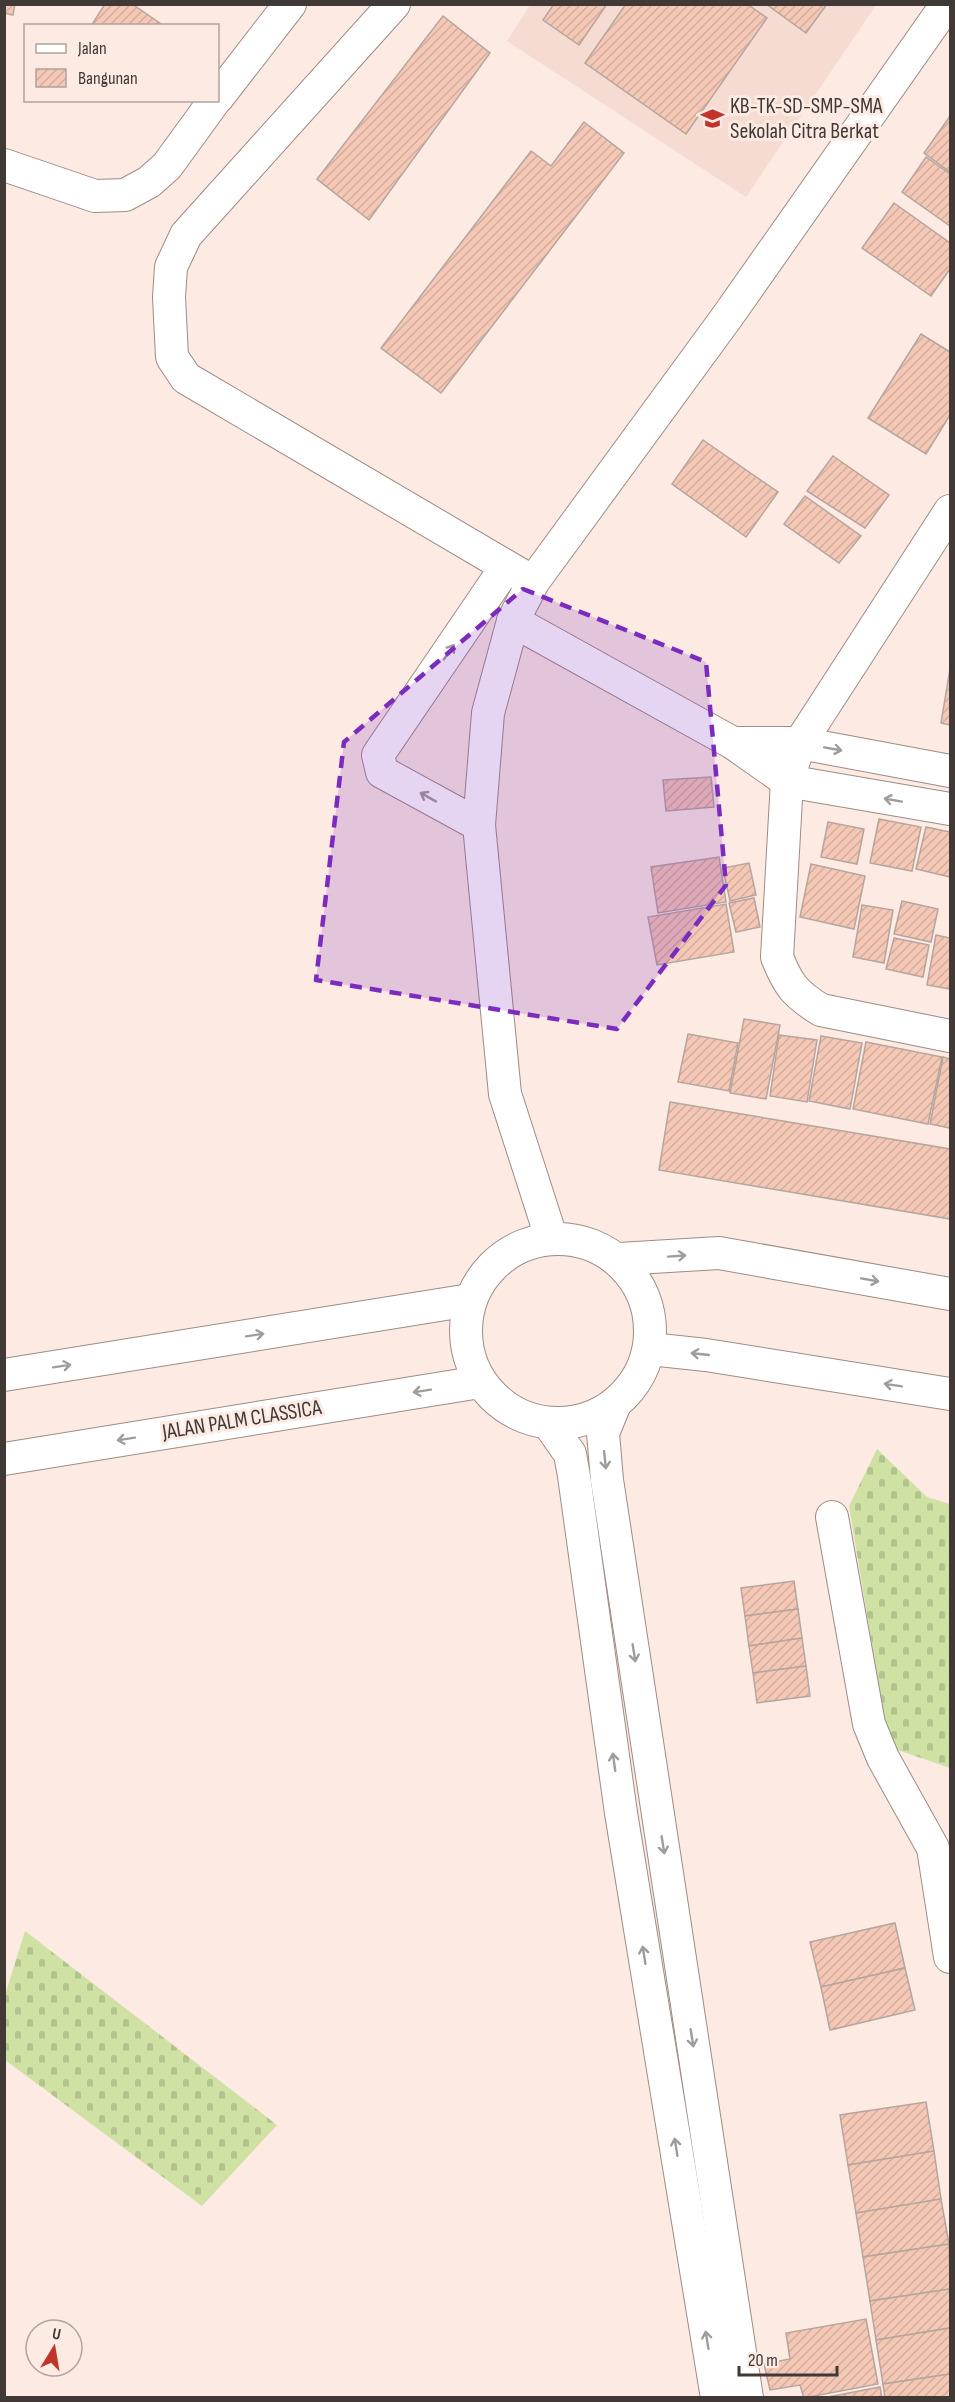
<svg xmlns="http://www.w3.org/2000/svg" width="955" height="2402" font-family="'Sofia Sans Condensed',sans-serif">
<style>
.built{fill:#f5dbd1}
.cemetery{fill:url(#cemetery-stones)}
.building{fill:url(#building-hatch);stroke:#b6a59f;stroke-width:1.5}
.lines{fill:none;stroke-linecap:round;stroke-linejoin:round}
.minor-casing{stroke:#9d8c86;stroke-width:34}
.minor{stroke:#fff;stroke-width:32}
.oneway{stroke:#a09c9a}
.marked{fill:#7b2cbf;fill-opacity:0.2;stroke:#7b2cbf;stroke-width:4.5;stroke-dasharray:12 8;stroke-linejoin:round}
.labels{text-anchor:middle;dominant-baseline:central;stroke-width:6;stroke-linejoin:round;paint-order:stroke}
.poi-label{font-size:22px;fill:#403936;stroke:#fceae3;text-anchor:start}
.street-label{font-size:22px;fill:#403936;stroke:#fceae3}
</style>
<defs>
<pattern id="cemetery-stones" width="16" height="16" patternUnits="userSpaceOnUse" patternTransform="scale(1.5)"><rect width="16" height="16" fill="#cfe2a4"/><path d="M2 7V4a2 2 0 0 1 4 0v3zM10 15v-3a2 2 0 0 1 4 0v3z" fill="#b3c38e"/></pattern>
<pattern id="building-hatch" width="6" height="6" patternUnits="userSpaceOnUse" patternTransform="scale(1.5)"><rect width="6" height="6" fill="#f5c8b6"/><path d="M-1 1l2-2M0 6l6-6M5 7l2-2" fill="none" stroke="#d3ad9d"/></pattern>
</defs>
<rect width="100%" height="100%" fill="#fceae3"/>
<!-- built -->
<polygon class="built" points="530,5 876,5 746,197 507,41"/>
<!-- cemetery -->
<g class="cemetery">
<polygon points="877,1449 927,1497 950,1504 950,1768 889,1747 849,1506"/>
<polygon points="25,1931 277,2125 202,2206 5,2060 5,1995"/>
</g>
<!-- building -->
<g class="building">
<polygon points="4,4 15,4 13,15 4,13"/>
<polygon points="105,4 132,4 164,26 91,26"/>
<polygon points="554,4 607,4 579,45 543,20"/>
<polygon points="626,4 747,4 767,18 686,134 585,63"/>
<polygon points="766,4 827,4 806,33"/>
<polygon points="443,16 490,53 369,220 317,179"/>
<polygon points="950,116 950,172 924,153"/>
<polygon points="584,122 624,153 441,393 381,348 531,151 551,166"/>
<polygon points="926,157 950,174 950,226 902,192"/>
<polygon points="894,203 950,243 950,269 931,296 862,248"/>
<polygon points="921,334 950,352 950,415 926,454 868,418"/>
<polygon points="703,440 778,492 746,537 672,484"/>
<polygon points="833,456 889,495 865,528 807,491"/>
<polygon points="805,496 861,536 839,563 784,524"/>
<polygon points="950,669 950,725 941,723"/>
<polygon points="711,777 714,807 666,811 663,780"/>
<polygon points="879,819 921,827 912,871 870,863"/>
<polygon points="828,822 864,829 857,864 821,857"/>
<polygon points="926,827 950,832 950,877 916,869"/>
<polygon points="719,857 726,902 658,913 651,867"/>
<polygon points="749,863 756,895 730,901 723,868"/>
<polygon points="811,864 865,876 854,929 800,917"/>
<polygon points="754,898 760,927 736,932 729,903"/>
<polygon points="902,901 938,909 931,942 894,934"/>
<polygon points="726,904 734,952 657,965 648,917"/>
<polygon points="862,905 893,910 884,963 853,957"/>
<polygon points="936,935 950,938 950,989 927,985"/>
<polygon points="894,938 929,945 923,977 886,969"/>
<polygon points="744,1019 780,1025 766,1099 730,1093"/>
<polygon points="688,1034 738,1043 729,1091 678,1082"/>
<polygon points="779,1035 817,1040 807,1102 770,1096"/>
<polygon points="821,1036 862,1043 850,1109 809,1101"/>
<polygon points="866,1042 942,1057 928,1124 853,1109"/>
<polygon points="943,1057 950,1059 950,1128 930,1124"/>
<polygon points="670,1102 950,1149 950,1219 659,1170"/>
<polygon points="794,1581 798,1609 745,1616 741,1588"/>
<polygon points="798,1609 802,1638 749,1646 745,1616"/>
<polygon points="802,1638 806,1666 753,1673 749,1646"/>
<polygon points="806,1666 810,1696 757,1703 753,1673"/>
<polygon points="895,1923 905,1968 821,1987 810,1942"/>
<polygon points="905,1968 915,2010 830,2030 821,1987"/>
<polygon points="926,2102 934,2151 848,2165 840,2115"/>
<polygon points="934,2151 941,2199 856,2213 848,2165"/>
<polygon points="941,2199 949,2244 863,2257 856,2213"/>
<polygon points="949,2244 950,2289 870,2301 863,2257"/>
<polygon points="950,2289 950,2328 876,2340 870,2301"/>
<polygon points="866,2319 878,2384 804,2398 800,2385 770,2390 764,2364 790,2359 786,2333"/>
<polygon points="950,2328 950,2374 883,2384 876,2340"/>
<polygon points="950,2374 950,2398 885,2398 883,2384"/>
<polygon points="880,2387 882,2398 823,2398"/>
</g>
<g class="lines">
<defs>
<g id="minor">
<polyline points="394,4 186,235 171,267 169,297 172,357 186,378 533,582"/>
<polyline points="218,97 290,4"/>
<polyline points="4,165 95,196 125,195 149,182 167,166 215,100"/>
<path d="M950 511 800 743 787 781 777 957C788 985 795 994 821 1010L950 1036"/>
<polyline points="513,621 733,743 787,781 950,809"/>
<polyline points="733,743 800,743 950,771"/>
<polyline points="479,825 382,772 378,755 506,567"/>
<polyline points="551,1237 505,1094 479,825 488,713 513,621 533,582 727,317 947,4"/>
<circle cx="558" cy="1331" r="92"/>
<polyline points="619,1259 719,1253 950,1294"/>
<polyline points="650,1349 706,1355 950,1394"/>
<polyline points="4,1375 470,1300"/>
<polyline points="615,1404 603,1433 607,1480 747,2398"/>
<polyline points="549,1424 570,1454 574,1476 621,1813 717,2398"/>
<polyline points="4,1459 480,1382"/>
<polyline points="832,1517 869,1724 883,1758 933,1848 950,1957"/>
</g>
</defs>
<!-- minor casing -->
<use href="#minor" class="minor-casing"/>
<!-- minor -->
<use href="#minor" class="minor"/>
</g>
<!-- one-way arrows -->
<defs><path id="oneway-shaft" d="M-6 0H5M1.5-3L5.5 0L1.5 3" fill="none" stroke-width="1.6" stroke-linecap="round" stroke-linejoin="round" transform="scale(1.5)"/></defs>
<g class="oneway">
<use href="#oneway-shaft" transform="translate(449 652) rotate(-55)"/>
<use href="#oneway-shaft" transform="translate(833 749) rotate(10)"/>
<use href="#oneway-shaft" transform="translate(428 797) rotate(-151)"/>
<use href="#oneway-shaft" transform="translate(893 800) rotate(-170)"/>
<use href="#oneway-shaft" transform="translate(677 1256) rotate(-4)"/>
<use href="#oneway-shaft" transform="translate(870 1280) rotate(10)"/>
<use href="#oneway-shaft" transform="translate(255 1335) rotate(-9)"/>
<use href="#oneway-shaft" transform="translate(700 1354) rotate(-174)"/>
<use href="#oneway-shaft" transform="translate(62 1366) rotate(-9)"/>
<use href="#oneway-shaft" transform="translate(893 1385) rotate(-171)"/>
<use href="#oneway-shaft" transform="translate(422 1391) rotate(171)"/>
<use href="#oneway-shaft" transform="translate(126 1439) rotate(171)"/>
<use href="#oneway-shaft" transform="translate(605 1460) rotate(84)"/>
<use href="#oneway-shaft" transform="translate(634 1653) rotate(81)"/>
<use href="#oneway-shaft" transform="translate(614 1762) rotate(-98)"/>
<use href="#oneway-shaft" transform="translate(663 1845) rotate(81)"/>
<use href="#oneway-shaft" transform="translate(644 1955) rotate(-99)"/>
<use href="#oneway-shaft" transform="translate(692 2038) rotate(81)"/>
<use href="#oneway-shaft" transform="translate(676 2147) rotate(-99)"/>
<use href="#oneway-shaft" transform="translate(707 2340) rotate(-99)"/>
</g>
<!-- marked area -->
<path class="marked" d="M523 589 706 662 726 885 617 1029 316 980 344 742Z"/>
<!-- icons -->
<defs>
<symbol id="school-bare" viewBox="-9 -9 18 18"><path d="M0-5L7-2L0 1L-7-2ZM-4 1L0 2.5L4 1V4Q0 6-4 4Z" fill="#c23429" stroke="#fceae3" stroke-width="2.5" paint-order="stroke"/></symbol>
</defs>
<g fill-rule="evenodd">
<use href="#school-bare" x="696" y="102" width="33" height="33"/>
</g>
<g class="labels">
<!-- poi labels -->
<g class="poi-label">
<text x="730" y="106">KB-TK-SD-SMP-SMA<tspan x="730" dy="25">Sekolah Citra Berkat</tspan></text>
</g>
<!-- street labels -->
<g class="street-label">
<text transform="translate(242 1420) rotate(-9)">JALAN PALM CLASSICA</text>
</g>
</g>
<!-- border -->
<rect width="955" height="2402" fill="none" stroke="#403936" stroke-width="12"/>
<!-- legend -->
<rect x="24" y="24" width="195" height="78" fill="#fceae3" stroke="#b1a39e" stroke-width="1.5"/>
<rect x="36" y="44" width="30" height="9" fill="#ffffff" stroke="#b1a39e" stroke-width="1.5"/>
<text x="78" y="54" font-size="18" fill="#403936">Jalan</text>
<rect x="36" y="69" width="30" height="18" fill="url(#building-hatch)" stroke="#b1a39e" stroke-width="1.5"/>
<text x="78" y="84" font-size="18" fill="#403936">Bangunan</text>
<!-- north arrow -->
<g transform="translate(54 2348) rotate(11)"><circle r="28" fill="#fceae3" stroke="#b1a39e" stroke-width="1.5"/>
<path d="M0-4.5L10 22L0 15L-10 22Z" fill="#c23429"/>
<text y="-9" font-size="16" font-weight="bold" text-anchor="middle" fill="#403936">U</text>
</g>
<!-- scale -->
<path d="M739 2366v9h98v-9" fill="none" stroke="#403936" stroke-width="3"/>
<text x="748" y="2366" font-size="18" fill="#403936" stroke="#fceae3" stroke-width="4.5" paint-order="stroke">20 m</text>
</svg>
